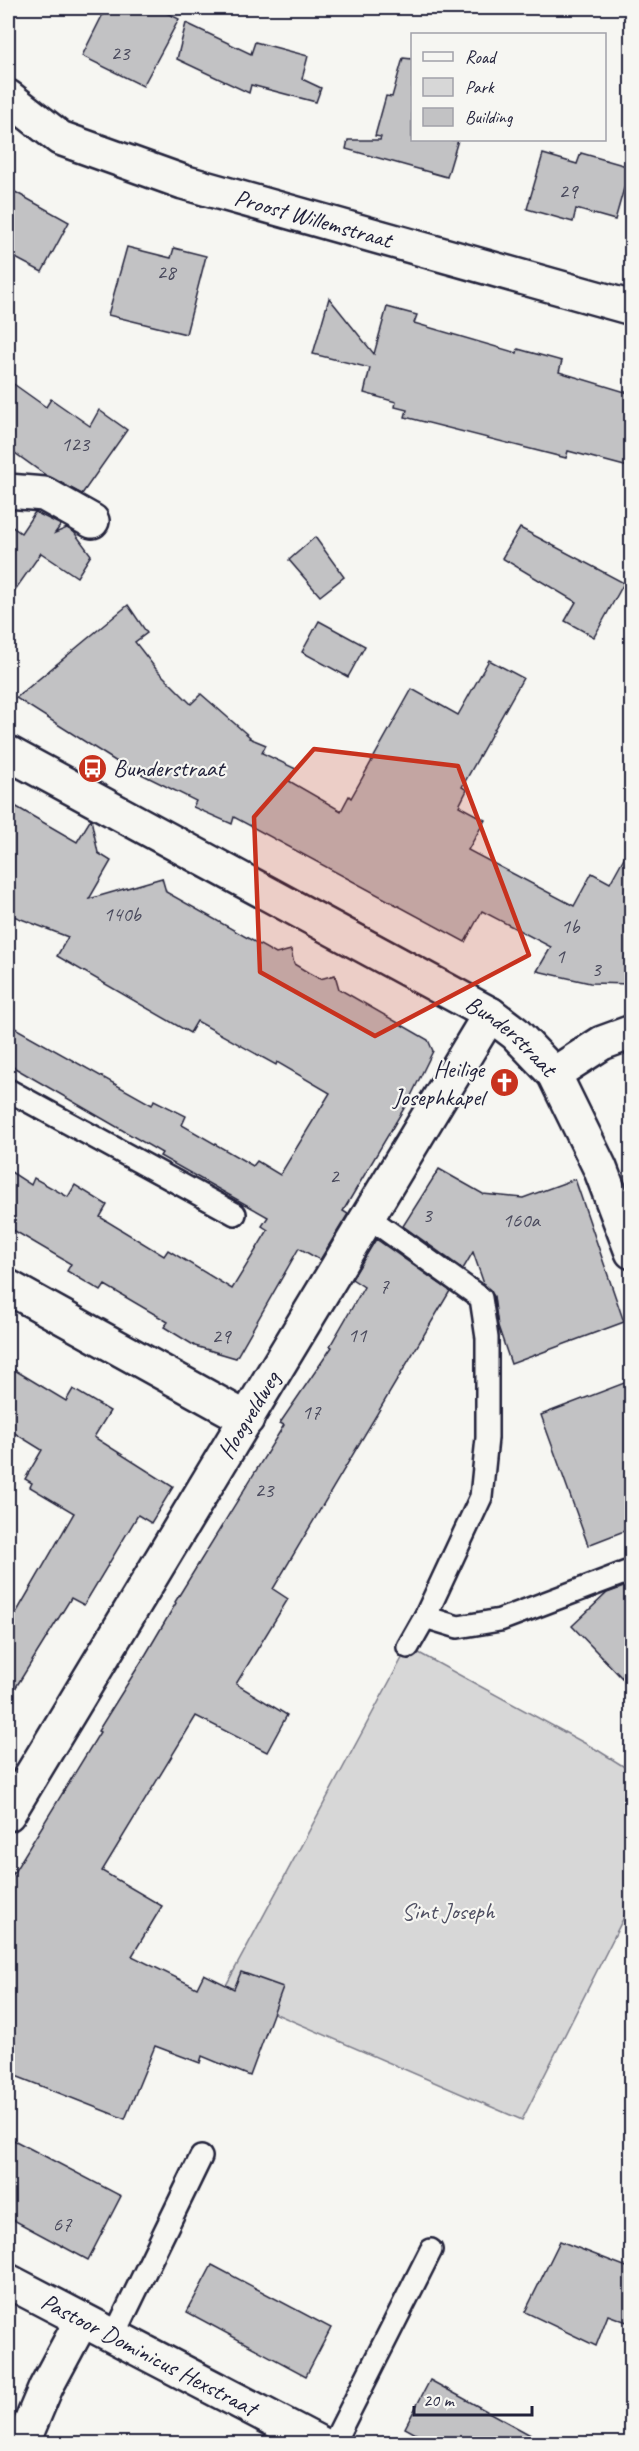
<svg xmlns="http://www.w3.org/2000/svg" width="639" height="2451" font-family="Caveat,sans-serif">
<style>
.green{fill:#d7d7d7;stroke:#7c7c89;stroke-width:1.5}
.building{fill:#c2c2c4;stroke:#22223b;stroke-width:1.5}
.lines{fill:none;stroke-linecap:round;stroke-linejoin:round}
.service-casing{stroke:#22223b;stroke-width:26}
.minor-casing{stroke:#22223b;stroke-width:38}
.tertiary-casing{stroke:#22223b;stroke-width:38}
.service{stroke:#f6f6f2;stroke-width:21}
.minor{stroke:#f6f6f2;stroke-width:33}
.tertiary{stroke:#f6f6f2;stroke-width:33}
.marked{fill:#c8321e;fill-opacity:0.2;stroke:#c8321e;stroke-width:4.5;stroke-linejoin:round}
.labels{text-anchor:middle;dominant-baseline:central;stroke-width:4.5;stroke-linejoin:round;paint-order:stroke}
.number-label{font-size:21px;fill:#4a4a5d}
.street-label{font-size:24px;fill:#22223b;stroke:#f6f6f2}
.poi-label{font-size:24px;fill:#22223b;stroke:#f6f6f2;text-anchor:start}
.park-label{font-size:24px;fill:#4f4f62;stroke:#f6f6f2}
</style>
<rect width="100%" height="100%" fill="#f6f6f2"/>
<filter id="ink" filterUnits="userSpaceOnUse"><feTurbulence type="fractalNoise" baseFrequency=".0167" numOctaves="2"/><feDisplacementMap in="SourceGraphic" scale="12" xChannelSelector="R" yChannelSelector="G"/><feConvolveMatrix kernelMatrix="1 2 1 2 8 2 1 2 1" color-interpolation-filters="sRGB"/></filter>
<g filter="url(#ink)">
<!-- green -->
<polygon class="green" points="408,1647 599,1751 631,1771 631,1903 522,2120 223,1991"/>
<!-- building -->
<g class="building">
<polygon points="106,8 157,8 179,19 143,86 82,56"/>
<polygon points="186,23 251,54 255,42 308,56 302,79 321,88 316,102 251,85 249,93 177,59"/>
<polygon points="403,58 412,59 412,140 458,140 447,177 346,149 348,140 380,140 381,137 375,136 386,96 392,97"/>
<polygon points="581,153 630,167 615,220 576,209 573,222 527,209 543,154 577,164"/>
<polygon points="8,188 69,222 42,272 8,254"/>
<polygon points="127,247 171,258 174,248 206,256 186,334 108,315"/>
<polygon points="329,298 374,354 387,307 417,315 414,323 517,353 518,349 562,361 559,372 632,394 632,468 568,451 566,458 405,417 407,410 395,407 396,402 364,393 370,368 313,354"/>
<polygon points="8,380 46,407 51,399 90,426 99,410 127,430 82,494 47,476 8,448"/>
<polygon points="35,512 61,525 55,533 67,528 74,532 91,555 77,577 41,553 8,600 8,524 21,533"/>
<polygon points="520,528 624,583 594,637 565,621 576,602 502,558"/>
<polygon points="315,537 344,577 320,596 289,560"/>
<polygon points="128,605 147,633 135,642 156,669 191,704 201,694 250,737 249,738 266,745 262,753 296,769 289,781 341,811 349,796 351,798 412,689 458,715 489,660 523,678 462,787 467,790 459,806 485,820 468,850 574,906 592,873 610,883 632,843 632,984 590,983 537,971 551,947 482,911 465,942 234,817 232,824 193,807 196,801 117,762 16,698"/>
<polygon points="319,621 365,646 348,677 302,652"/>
<polygon points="8,802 77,842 91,819 98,853 111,861 89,899 162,878 166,892 276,954 291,950 294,964 309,973 320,979 335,975 339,989 428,1040 433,1051 409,1100 343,1211 348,1214 320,1260 299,1248 236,1358 195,1346 164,1327 168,1322 105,1285 101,1291 67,1271 71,1264 8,1227 8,1170 31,1185 34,1178 68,1197 75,1185 107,1205 100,1217 164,1256 168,1250 232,1289 268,1230 262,1226 268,1217 160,1156 162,1153 8,1064 8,1024 152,1105 154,1100 186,1116 182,1125 253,1166 257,1161 280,1175 330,1093 277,1062 276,1065 197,1021 190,1033 57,956 68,937 8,914"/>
<polygon points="439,1169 483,1194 523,1198 575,1179 624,1322 511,1364 498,1326 494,1296 484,1284 473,1252 463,1269 403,1226"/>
<polygon points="376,1239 450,1291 273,1589 288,1599 236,1684 287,1715 267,1752 196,1716 102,1871 162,1906 132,1956 197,1988 204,1974 234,1989 241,1972 283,1987 250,2076 202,2056 200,2063 155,2046 125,2119 8,2073 8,1882 100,1732 98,1731 146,1654 176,1603 175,1602 284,1425 280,1423 332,1347 330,1346 364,1287 352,1279"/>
<polygon points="8,1366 66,1401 73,1389 110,1411 94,1437 173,1487 151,1523 138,1515 84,1605 71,1598 8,1700 8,1627 74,1513 30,1487 32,1483 25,1479 42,1450 8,1429"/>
<polygon points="632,1380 632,1528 588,1545 541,1415"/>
<polygon points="632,1584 632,1651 622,1678 572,1626 607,1593"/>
<polygon points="8,2137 121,2196 88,2260 8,2217"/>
<polygon points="560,2241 632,2269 632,2324 608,2315 596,2346 525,2312"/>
<polygon points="212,2265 331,2328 306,2376 187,2312"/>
<polygon points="430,2380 461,2397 547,2444 434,2444 405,2428"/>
</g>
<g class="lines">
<defs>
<g id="service">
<polyline points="8,1090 235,1214"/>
<polyline points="368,1217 481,1298 487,1338 487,1438 481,1497 425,1617 408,1647"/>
<polyline points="425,1617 458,1627 500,1620 632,1570"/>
<polyline points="114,2336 201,2157"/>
<polyline points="333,2444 431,2250"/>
</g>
<g id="minor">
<path id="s1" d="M8 97 60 138 183 182 632 308"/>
<polyline points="8,491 44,494 92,521"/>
<polyline points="554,1074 602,1043 632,1032"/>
<polyline points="8,1287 247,1419"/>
<path id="s2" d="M8 1814 490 1014"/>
<path id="s3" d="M8 2281 321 2444"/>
<polyline points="22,2444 46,2387 82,2320"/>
</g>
<g id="tertiary">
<path id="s4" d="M8 753 490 1014 515 1033 554 1074 600 1168 632 1252"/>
</g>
</defs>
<!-- service casing -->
<use href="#service" class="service-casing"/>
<!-- minor casing -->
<use href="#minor" class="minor-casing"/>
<!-- tertiary casing -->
<use href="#tertiary" class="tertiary-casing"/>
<!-- service -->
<use href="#service" class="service"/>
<!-- minor -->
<use href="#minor" class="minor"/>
<!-- tertiary -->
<use href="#tertiary" class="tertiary"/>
</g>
</g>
<!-- marked area -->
<path class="marked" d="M314 749 458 766 529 955 375 1036 260 972 254 817Z"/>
<!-- icons -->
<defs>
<symbol id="bus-disc" viewBox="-11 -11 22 22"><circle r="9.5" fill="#c8321e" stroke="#f6f6f2"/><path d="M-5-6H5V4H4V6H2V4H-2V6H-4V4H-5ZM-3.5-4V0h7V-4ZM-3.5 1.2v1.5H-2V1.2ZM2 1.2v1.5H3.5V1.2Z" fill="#fff"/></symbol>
<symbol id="church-disc" viewBox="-11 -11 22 22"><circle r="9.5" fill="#c8321e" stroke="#f6f6f2"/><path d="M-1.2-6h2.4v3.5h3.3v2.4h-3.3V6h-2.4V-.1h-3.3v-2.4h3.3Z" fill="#fff"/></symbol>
</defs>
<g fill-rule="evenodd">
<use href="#bus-disc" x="76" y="752" width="33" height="33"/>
<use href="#church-disc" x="488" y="1066" width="33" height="33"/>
</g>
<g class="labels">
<!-- number labels -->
<g class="number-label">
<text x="120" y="53">23</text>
<text x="568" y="191">29</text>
<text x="166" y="272">28</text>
<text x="75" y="444">123</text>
<text x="122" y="914">140b</text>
<text x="570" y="926">1b</text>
<text x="560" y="956">1</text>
<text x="596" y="969">3</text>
<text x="334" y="1176">2</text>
<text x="427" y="1215">3</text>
<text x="521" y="1220">160a</text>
<text x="384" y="1286">7</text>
<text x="357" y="1335">11</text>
<text x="221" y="1336">29</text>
<text x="311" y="1412">17</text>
<text x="264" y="1490">23</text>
<text x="62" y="2224">67</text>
</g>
<!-- street labels -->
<g class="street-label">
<text stroke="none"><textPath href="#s1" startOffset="332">Proost Willemstraat</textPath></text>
<text stroke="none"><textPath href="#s4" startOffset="578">Bunderstraat</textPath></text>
<text stroke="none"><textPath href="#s2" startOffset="466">Hoogveldweg</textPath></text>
<text stroke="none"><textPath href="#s3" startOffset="159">Pastoor Dominicus Hexstraat</textPath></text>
</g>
<!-- poi labels -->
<g class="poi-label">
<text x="113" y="768">Bunderstraat</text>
<text x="484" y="1069" text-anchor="end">Heilige<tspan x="484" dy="28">Josephkapel</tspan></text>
</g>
<!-- park labels -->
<g class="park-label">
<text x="448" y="1911">Sint Joseph</text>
</g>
</g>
<!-- margin -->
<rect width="639" height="2451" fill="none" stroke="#f6f6f2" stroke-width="30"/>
<rect x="15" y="15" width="609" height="2421" fill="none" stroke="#22223b" stroke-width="2" filter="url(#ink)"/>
<!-- legend -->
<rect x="411" y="33" width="195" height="108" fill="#f6f6f2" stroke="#a1a1a9" stroke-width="1.5"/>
<rect x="423" y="52" width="30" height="9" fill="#f6f6f2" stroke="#a1a1a9" stroke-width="1.5"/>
<text x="465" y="63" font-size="18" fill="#22223b">Road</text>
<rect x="423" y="78" width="30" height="18" fill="#d7d7d7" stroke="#a1a1a9" stroke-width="1.5"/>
<text x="465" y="93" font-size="18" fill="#22223b">Park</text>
<rect x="423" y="108" width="30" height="18" fill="#c2c2c4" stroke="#a1a1a9" stroke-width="1.5"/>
<text x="465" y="123" font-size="18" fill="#22223b">Building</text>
<!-- scale -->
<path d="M414 2406v9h118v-9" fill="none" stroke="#22223b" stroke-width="3"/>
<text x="423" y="2406" font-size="18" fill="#22223b" stroke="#f6f6f2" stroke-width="4.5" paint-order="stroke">20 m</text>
</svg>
